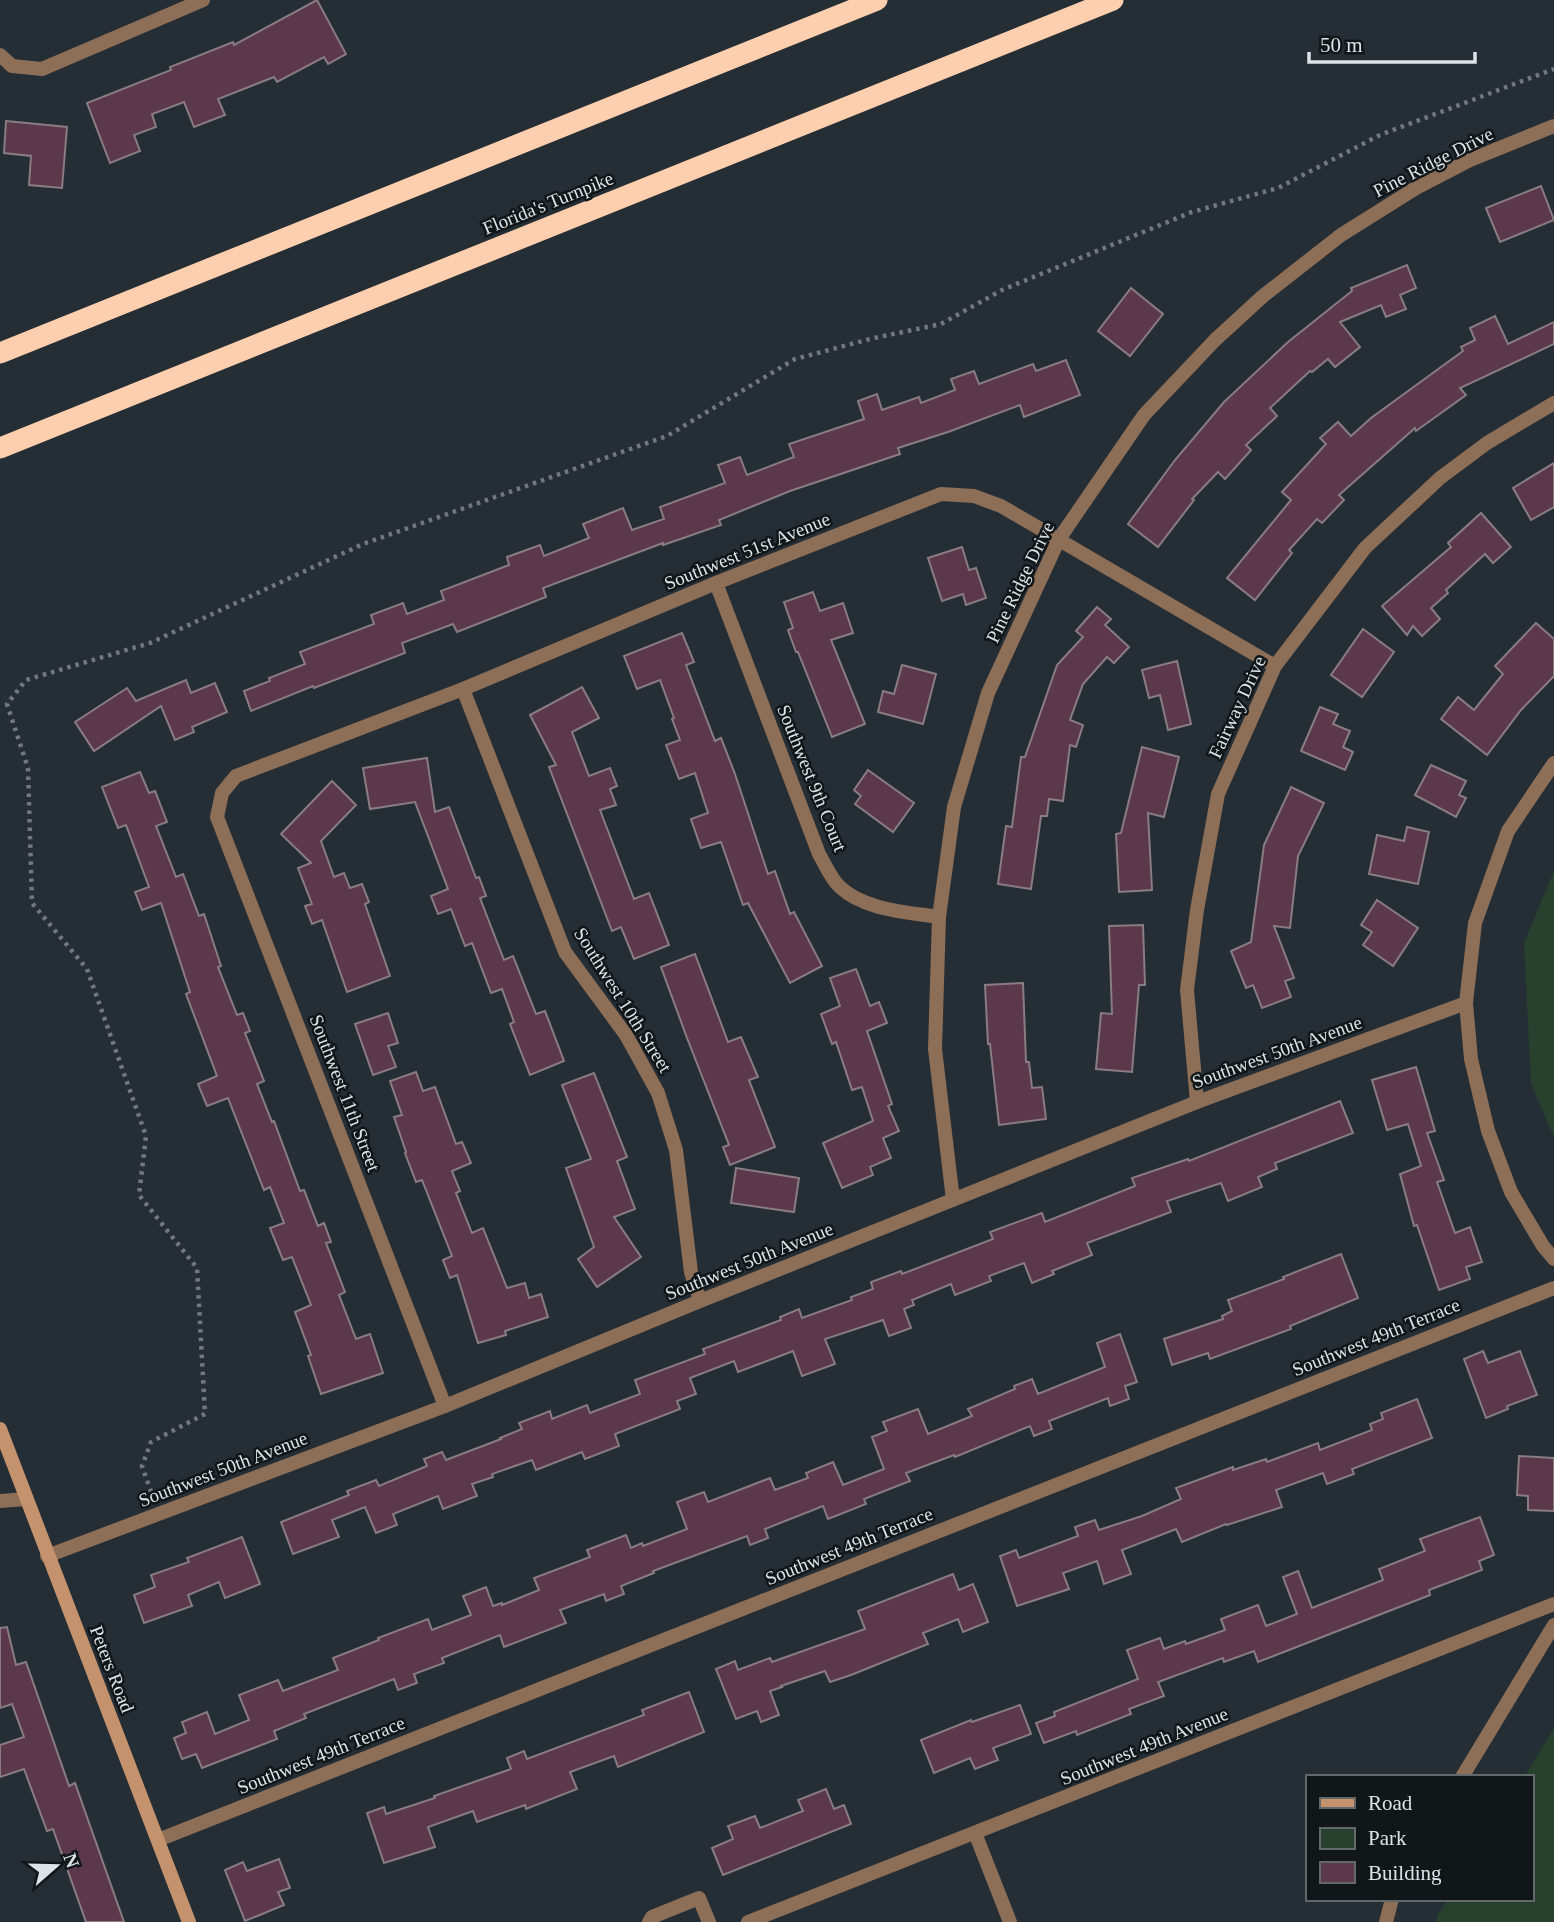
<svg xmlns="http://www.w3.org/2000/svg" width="1554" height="1922" font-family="'Times New Roman',serif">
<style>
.green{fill:#27412e}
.building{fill:#5b384a;stroke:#897c82;stroke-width:2}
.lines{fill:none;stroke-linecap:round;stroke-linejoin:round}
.path{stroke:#71797f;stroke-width:4.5;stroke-dasharray:3.5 5;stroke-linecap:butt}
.service{stroke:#8d6e57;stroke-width:14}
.minor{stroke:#8d6e57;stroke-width:14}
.secondary{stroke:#c4926d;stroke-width:14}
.motorway{stroke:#fecfae;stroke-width:21}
.labels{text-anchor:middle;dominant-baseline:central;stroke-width:5;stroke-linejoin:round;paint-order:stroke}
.street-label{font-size:19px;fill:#dde3e7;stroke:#111619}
</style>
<rect width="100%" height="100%" fill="#252e35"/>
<!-- green -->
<g class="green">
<polygon points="1554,871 1554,1137 1531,1084 1524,943"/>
<polygon points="1554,1728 1554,1922 1437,1922 1437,1916 1448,1899 1531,1899 1531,1777 1524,1777"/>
</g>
<!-- building -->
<g class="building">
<polygon points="317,0 346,54 328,64 324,57 277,82 274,77 218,99 225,115 194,127 184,102 152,114 156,127 134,135 140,151 110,163 87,103 171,70 170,67 233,42 234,45"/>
<polygon points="6,121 67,127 62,188 29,185 31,156 4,153"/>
<polygon points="1541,186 1554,220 1500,242 1486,208"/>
<polygon points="1407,265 1416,288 1400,295 1406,309 1386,317 1381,305 1340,322 1360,347 1335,367 1328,359 1312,372 1310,371 1270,408 1277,416 1246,445 1251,450 1225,479 1218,472 1192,499 1194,500 1158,547 1128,524 1175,460 1224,402 1288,342 1352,291 1351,288"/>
<polygon points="1131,288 1163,314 1130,356 1098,331"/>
<polygon points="1495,316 1508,344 1554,322 1554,344 1460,388 1466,395 1416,431 1415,428 1339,495 1344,500 1322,523 1317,519 1289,550 1292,553 1255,600 1227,578 1291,500 1282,492 1326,444 1320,438 1338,422 1351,436 1371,418 1463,351 1461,347 1475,340 1470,328"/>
<polygon points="1066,360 1080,395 1024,417 1020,405 948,432 898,448 900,454 790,491 719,520 721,525 663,545 663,543 543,588 546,597 457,632 453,624 402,643 405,653 314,688 313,686 251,711 244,691 270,681 269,678 305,664 300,652 374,624 371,615 403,603 407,614 444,600 441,591 509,565 507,557 540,545 544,556 589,538 583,524 623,508 632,530 664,519 660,507 725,483 718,465 740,457 747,475 794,457 789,444 864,419 858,401 877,394 882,410 919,397 921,403 955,390 951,379 974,371 979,384 1033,364 1036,371"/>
<polygon points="1554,463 1554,507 1531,520 1513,488"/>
<polygon points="1481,513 1511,547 1493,563 1485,554 1446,590 1448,593 1431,608 1440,619 1422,636 1413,626 1407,635 1382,606 1451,547 1448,543"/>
<polygon points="962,547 969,570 976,568 986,598 966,605 963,594 942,601 928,558"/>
<polygon points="813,592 820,611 843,603 853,633 831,640 865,724 832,737 798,652 796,652 788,630 793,628 784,602"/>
<polygon points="1097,607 1111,619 1105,625 1129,647 1114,663 1107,657 1083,684 1070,720 1083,725 1076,747 1070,745 1063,801 1049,799 1047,816 1041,816 1031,889 998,884 1006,826 1012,827 1021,757 1025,757 1057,665 1083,637 1076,631"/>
<polygon points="1536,623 1554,639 1554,676 1521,710 1487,755 1441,719 1458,697 1474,710 1503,674 1495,666"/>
<polygon points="1363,629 1394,652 1362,697 1331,675"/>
<polygon points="682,633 694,662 686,665 715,741 721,738 735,774 768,874 775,871 790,914 794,912 822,966 790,983 748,903 743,905 721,842 701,848 691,819 708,813 695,773 679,779 666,745 680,740 672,719 674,718 660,680 637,689 624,656"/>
<polygon points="1177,661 1191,724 1168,730 1160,695 1149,698 1142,670"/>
<polygon points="902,665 936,674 923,724 878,712 883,691 894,694"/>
<polygon points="186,680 191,693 215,683 227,712 192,727 194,732 175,740 161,706 94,751 75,722 127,688 136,701"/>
<polygon points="582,687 599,718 572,732 589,776 610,768 617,786 610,789 616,805 600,810 634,899 649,893 669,945 634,959 621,927 612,931 549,767 556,765 530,715"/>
<polygon points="1320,707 1338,714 1333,724 1350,731 1343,747 1353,752 1345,770 1301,751"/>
<polygon points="1142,747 1179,757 1164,817 1148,813 1152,890 1119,892 1116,834 1121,833"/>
<polygon points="427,758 435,812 449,807 476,878 479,877 486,896 480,898 504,960 513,956 536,1014 545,1011 564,1061 530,1075 510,1024 514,1022 502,989 491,993 472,943 465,946 451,909 438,914 431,896 448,889 415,802 370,809 363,768"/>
<polygon points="1431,765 1466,781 1459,795 1466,798 1456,817 1415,795"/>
<polygon points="868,770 914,803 893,832 855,804 861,796 854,790"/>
<polygon points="140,772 149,793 155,791 167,822 156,826 176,877 183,874 199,916 204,914 221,966 218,967 237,1015 243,1013 250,1031 245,1033 264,1081 257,1084 272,1122 274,1121 300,1191 304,1190 318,1226 324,1223 331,1242 326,1243 345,1292 339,1295 356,1339 370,1334 383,1373 321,1394 308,1356 311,1355 295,1312 311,1305 292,1257 283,1260 270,1228 284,1223 270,1187 264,1190 228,1098 207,1106 198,1084 217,1076 186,994 190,992 161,903 142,910 135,892 149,887 126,825 118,828 102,787"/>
<polygon points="332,781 356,805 321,841 334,877 344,873 350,888 362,884 369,902 365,904 390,976 347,992 322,920 312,924 305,906 312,904 298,868 311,863 281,834"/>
<polygon points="1291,787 1324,803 1298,856 1290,928 1274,926 1294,978 1285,981 1291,997 1262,1008 1253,985 1246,988 1231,951 1251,942 1264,845"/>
<polygon points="1407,827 1429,832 1418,884 1369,874 1377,835 1404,841"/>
<polygon points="1377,900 1418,928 1393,966 1363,945 1372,932 1361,925"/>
<polygon points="1143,925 1145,985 1139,985 1132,1072 1096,1069 1101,1013 1112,1014 1109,926"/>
<polygon points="695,954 728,1042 741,1037 758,1077 749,1080 775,1147 730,1165 723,1147 729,1145 687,1038 661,967"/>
<polygon points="856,969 870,1006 879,1002 887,1023 867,1031 892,1104 888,1106 899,1131 883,1138 891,1158 870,1167 873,1175 842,1188 823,1143 873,1121 862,1087 852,1090 836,1042 832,1044 821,1014 840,1006 830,978"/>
<polygon points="1023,983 1026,1062 1029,1062 1032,1088 1042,1087 1046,1119 999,1125 990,1044 988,1044 985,985"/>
<polygon points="388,1013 398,1043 388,1046 396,1067 373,1075 355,1024"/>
<polygon points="1416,1067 1435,1131 1427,1133 1444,1180 1437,1182 1455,1233 1470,1227 1482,1262 1466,1267 1470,1279 1439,1290 1417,1225 1414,1226 1400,1174 1421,1166 1408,1124 1387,1130 1372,1080"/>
<polygon points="416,1072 423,1091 435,1087 456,1144 462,1142 471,1163 452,1171 460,1191 456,1193 472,1233 483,1228 507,1288 525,1283 529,1298 541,1294 548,1317 505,1331 506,1335 478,1343 457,1275 450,1278 443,1260 452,1256 422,1180 416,1182 405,1153 406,1152 394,1117 402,1115 390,1081"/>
<polygon points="594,1073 627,1157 617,1161 635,1209 614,1217 641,1257 597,1287 578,1259 594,1247 566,1168 591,1159 562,1085"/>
<polygon points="1340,1101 1353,1133 1275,1163 1277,1169 1258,1177 1262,1187 1228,1201 1221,1183 1167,1201 1171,1212 1087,1243 1092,1255 1052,1271 1054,1274 1032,1283 1024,1263 989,1276 991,1281 955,1295 951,1284 912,1300 914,1305 904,1309 911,1328 889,1336 883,1320 825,1339 835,1364 802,1376 793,1351 738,1372 734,1361 690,1378 696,1394 677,1401 680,1409 615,1434 619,1446 585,1459 582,1452 536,1470 532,1460 492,1474 493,1477 472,1484 477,1496 443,1509 438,1496 393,1514 397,1525 376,1533 365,1507 332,1520 339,1537 293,1554 281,1522 349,1495 347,1491 376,1480 379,1486 427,1466 424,1459 442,1452 446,1460 501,1439 500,1438 522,1429 519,1423 550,1411 552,1419 587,1405 590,1413 640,1394 635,1380 705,1354 703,1349 781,1320 780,1317 799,1309 802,1318 852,1300 851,1297 873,1289 871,1282 901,1271 902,1274 993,1239 990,1232 1042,1213 1045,1222 1135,1186 1132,1178 1188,1159 1189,1161"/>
<polygon points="736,1168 799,1178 794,1212 731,1203"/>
<polygon points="1341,1254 1358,1298 1290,1326 1291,1329 1210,1359 1208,1353 1172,1365 1164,1339 1223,1319 1222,1316 1232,1311 1228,1300 1284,1279 1283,1277"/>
<polygon points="1120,1334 1137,1382 1125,1386 1129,1399 1110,1406 1108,1398 1049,1421 1052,1429 1034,1436 1030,1426 955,1457 954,1455 906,1473 910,1481 864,1499 866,1504 828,1519 823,1506 765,1529 768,1538 750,1545 747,1536 653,1571 654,1573 621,1586 624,1594 606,1601 604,1594 560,1610 566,1623 504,1647 500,1635 442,1658 444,1663 414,1674 417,1683 398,1690 394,1679 304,1714 306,1718 274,1731 277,1739 202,1768 196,1754 182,1759 174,1738 186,1733 182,1722 207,1712 215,1734 249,1720 239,1695 278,1680 283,1691 338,1670 333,1658 379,1640 378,1638 428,1619 432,1630 471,1615 463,1596 486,1587 493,1606 502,1603 502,1605 539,1590 534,1578 590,1557 587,1550 626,1535 631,1548 642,1543 643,1546 687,1529 677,1502 704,1492 708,1502 770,1478 775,1490 808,1478 806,1473 833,1462 843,1485 884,1469 872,1437 887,1431 883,1422 918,1409 928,1434 972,1416 968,1409 1015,1389 1014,1386 1032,1379 1038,1394 1105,1367 1097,1343"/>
<polygon points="1483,1351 1488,1363 1520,1351 1537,1395 1507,1406 1508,1409 1486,1418 1464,1359"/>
<polygon points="1417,1399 1432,1438 1352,1469 1354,1474 1327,1484 1323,1473 1276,1490 1282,1507 1227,1525 1226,1524 1182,1542 1176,1529 1122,1550 1131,1574 1104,1584 1097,1561 1063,1573 1069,1589 1017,1606 1000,1556 1016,1550 1019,1558 1078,1536 1075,1527 1095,1520 1099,1530 1142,1516 1181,1499 1176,1488 1233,1467 1233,1470 1266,1459 1267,1462 1318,1443 1320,1450 1372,1430 1370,1424 1383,1419 1381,1413"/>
<polygon points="1519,1456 1554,1458 1554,1511 1528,1510 1528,1496 1517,1495"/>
<polygon points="1480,1517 1494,1555 1479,1561 1482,1570 1429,1590 1430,1595 1258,1662 1254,1651 1224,1662 1223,1658 1158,1682 1164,1696 1129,1709 1131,1714 1077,1735 1076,1731 1044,1743 1036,1723 1055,1716 1054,1712 1138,1679 1127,1650 1160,1638 1164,1649 1185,1641 1186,1644 1225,1630 1221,1619 1258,1605 1266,1626 1297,1614 1283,1577 1298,1571 1312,1608 1383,1580 1379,1569 1425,1551 1420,1539"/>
<polygon points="242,1537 260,1584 225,1598 219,1582 188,1595 192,1606 144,1623 134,1595 155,1587 151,1575 189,1562 187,1558"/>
<polygon points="953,1574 959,1590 973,1584 988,1622 963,1632 958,1619 923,1633 928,1644 851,1675 830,1682 825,1671 781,1686 782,1687 770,1691 779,1715 761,1722 757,1711 736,1719 716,1669 735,1661 738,1670 770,1658 772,1662 865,1629 858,1611"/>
<polygon points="7,1627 16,1665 26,1662 69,1786 75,1783 124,1922 86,1922 53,1829 47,1831 24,1769 0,1777 0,1745 24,1737 12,1704 0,1708 0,1628"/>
<polygon points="689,1692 704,1732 618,1767 614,1756 570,1772 577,1789 526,1809 525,1805 477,1822 473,1811 428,1827 435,1847 384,1863 367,1813 384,1807 386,1814 435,1798 434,1796 511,1769 507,1758 524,1751 527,1759 644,1715 642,1710"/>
<polygon points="1020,1705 1031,1734 993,1748 998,1760 975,1769 970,1758 934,1773 921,1740 971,1720 972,1722"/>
<polygon points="826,1789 834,1809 844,1805 851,1824 723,1875 712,1848 733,1839 728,1826 755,1816 760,1828 803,1811 798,1800"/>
<polygon points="279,1859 290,1888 278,1892 284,1905 245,1921 225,1870 243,1862 247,1871"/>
</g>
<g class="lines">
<!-- path -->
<polyline class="path" points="154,1500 142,1466 151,1442 205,1414 197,1268 139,1195 146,1136 87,969 32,903 28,768 7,704 26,680 150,643 363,544 667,436 795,359 874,338 941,324 1002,290 1192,212 1278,188 1380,135 1554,69"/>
<!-- service -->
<g class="service">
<polyline points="0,1501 26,1499"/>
<polyline points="649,1922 652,1917 699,1898 709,1922"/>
</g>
<!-- minor -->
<g class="minor">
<polyline points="0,55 12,66 42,69 203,0"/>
<path d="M716 583 819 854C825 864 831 879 840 887 864 910 907 912 939 917"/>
<polyline points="463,689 565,952 626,1035 658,1093 676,1150 691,1272 700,1301"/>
<polyline points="1554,763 1508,831 1475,923 1466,1003 1471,1059 1488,1131 1511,1192 1543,1246 1554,1259"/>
<polyline points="1197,1102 1187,990 1197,910 1218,794 1275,666 1365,548 1440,478 1487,443 1554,403"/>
<polyline points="953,1200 935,1049 939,917 954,807 988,693 1059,539 1144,415 1215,340 1263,296 1341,235 1416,188 1470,160 1554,126"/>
<polyline points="445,1406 217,817 222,793 236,776 463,689 716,583 941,494 974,496 1001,506 1275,666"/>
<polyline points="47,1556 445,1406 700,1301 1197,1102 1466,1003"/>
<polyline points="1462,1777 1554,1625"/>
<polyline points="975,1833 1010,1922"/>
<polyline points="158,1840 1554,1288"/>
<polyline points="748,1922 1554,1604"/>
<polyline points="1386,1922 1392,1899"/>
</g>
<!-- secondary -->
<polyline class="secondary" points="0,1429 189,1922"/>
<!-- motorway -->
<g class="motorway">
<polyline points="0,353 877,0"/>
<polyline points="0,448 1113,0"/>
</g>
</g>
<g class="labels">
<!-- street labels -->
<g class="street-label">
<text transform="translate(1433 162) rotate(-27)">Pine Ridge Drive</text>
<text transform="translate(548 203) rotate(-22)">Florida's Turnpike</text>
<text transform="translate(747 551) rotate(-22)">Southwest 51st Avenue</text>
<text transform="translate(1020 582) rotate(-64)">Pine Ridge Drive</text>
<text transform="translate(1237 707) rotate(-65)">Fairway Drive</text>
<text transform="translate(812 778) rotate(68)">Southwest 9th Court</text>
<text transform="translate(623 1000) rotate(58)">Southwest 10th Street</text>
<text transform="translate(1277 1052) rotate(-20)">Southwest 50th Avenue</text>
<text transform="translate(345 1093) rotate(69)">Southwest 11th Street</text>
<text transform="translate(749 1261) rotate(-22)">Southwest 50th Avenue</text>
<text transform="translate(1376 1337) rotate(-22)">Southwest 49th Terrace</text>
<text transform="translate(223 1469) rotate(-21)">Southwest 50th Avenue</text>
<text transform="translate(849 1546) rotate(-22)">Southwest 49th Terrace</text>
<text transform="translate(112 1669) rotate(69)">Peters Road</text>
<text transform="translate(1144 1746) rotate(-22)">Southwest 49th Avenue</text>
<text transform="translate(321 1755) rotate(-22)">Southwest 49th Terrace</text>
</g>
</g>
<!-- legend -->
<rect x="1306" y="1775" width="228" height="126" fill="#111619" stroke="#63686b" stroke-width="2"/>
<rect x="1320" y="1798" width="35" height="10" fill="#c4926d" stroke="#63686b" stroke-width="2"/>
<text x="1368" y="1810" font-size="21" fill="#dde3e7">Road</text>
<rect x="1320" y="1828" width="35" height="21" fill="#27412e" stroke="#63686b" stroke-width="2"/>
<text x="1368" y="1845" font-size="21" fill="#dde3e7">Park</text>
<rect x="1320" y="1862" width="35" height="21" fill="#5b384a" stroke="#63686b" stroke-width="2"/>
<text x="1368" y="1880" font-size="21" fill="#dde3e7">Building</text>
<!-- north arrow -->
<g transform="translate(56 1866) rotate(70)" stroke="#111619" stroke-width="5" paint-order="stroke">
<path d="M0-5L12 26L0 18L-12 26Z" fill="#dde3e7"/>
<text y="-10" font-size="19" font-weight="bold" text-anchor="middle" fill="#dde3e7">N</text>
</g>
<!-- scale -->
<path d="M1309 52v10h166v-10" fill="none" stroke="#dde3e7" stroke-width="3.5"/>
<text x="1320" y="52" font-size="21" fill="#dde3e7" stroke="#111619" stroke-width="5" paint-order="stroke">50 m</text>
</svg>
